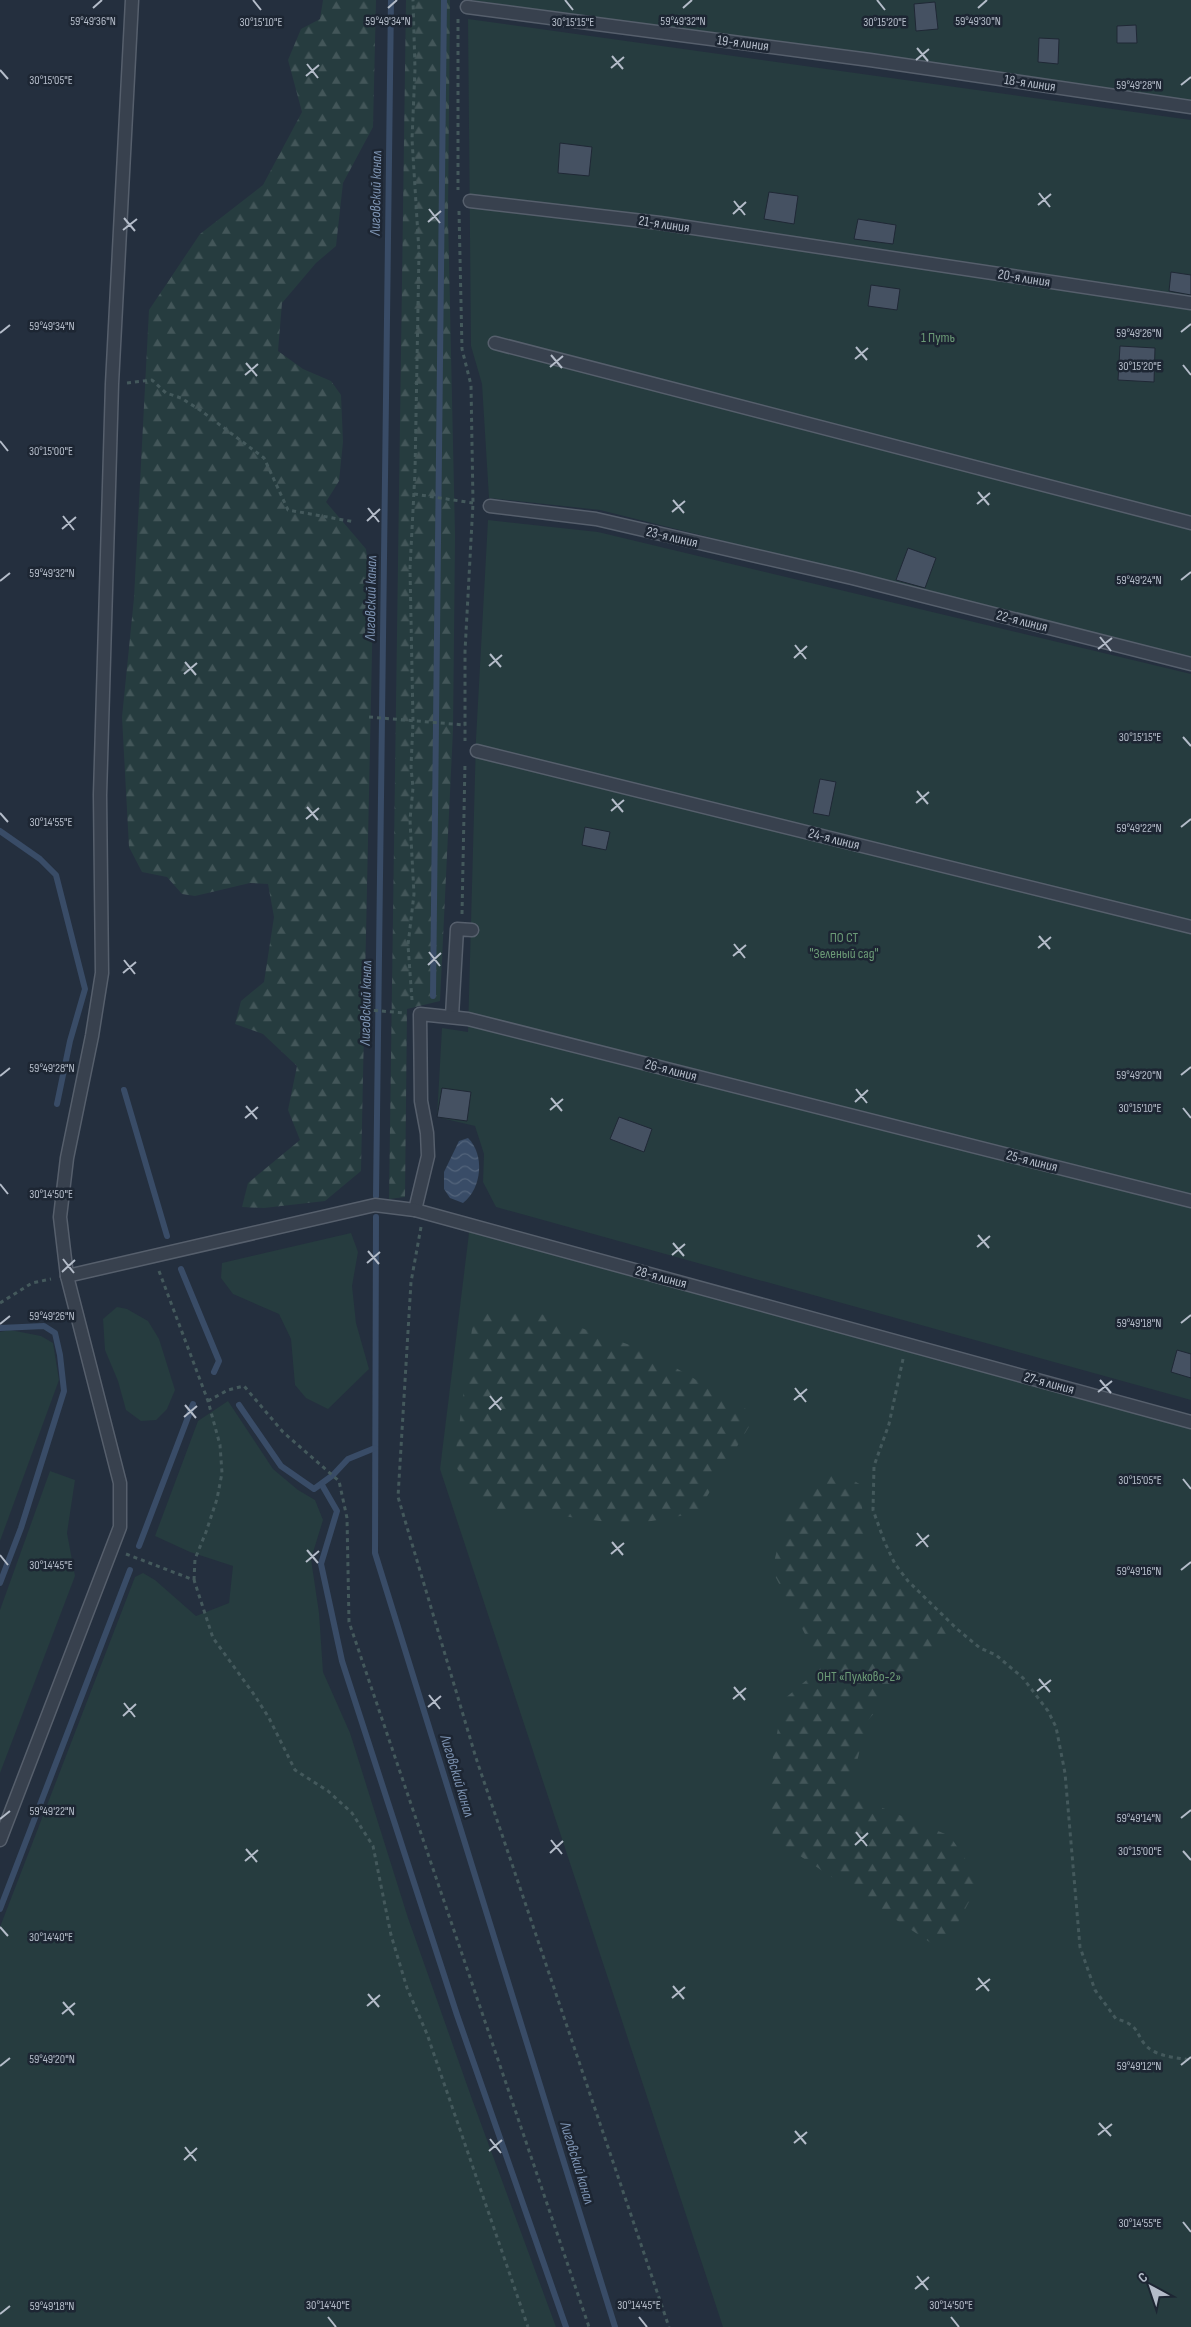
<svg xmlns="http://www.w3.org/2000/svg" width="1191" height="2327" font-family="'Sofia Sans Condensed',sans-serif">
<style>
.green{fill:#263c3f}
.forest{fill:url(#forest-firs)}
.water{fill:url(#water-waves)}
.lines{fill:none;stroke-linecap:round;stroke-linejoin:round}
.stream{stroke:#394c67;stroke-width:6}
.building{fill:#455162;stroke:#1f2835}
.service-casing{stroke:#565f6c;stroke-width:15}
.path{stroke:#44595c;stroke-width:3;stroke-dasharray:4 4;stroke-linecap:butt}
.service{stroke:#38414e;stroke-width:12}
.ticks{fill:none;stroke:#b4bcc9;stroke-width:2}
.labels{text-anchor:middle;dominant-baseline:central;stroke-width:5;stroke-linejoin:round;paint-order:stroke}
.street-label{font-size:14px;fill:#b4bcc9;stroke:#1d2633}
.park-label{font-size:14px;fill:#6b9a76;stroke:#1d2633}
.water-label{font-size:15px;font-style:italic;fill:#7c92b1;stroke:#1d2633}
.ticks-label{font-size:12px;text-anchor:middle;fill:#b4bcc9;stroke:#1d2633;stroke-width:5;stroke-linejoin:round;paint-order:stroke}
</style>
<defs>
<pattern id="forest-firs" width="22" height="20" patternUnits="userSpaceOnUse" patternTransform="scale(1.25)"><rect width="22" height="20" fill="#263c3f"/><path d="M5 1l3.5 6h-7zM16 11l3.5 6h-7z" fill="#435659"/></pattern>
<pattern id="water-waves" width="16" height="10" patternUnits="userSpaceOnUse" patternTransform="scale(1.25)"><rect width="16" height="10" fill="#394c67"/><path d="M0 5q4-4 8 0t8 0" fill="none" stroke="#53647b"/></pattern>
</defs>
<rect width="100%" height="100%" fill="#242f3e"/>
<!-- green -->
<g class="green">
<polygon points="471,0 1191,0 1191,101"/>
<polygon points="468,19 1191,120 1191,658 600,510 489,498 482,384 471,346"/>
<polygon points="488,520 598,532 1191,674 1191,1400 496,1207 483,1182 484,1154 475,1126 437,1117 442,1028 468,1032 476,739"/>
<polygon points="470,1225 1191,1422 1191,2327 723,2327 440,1469"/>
<polygon points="351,1233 358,1252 352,1286 356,1323 369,1369 328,1409 306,1398 295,1385 291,1339 279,1314 233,1294 221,1278 222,1263"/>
<polygon points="117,1307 127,1309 148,1321 159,1339 175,1390 167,1409 156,1420 141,1421 126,1410 118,1381 105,1350 103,1319"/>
<polygon points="10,1330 41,1336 53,1343 59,1380 0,1541 0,1332"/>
<polygon points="228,1401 273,1469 298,1490 315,1500 323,1520 311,1559 319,1613 323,1672 350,1733 408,1918 473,2102 556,2327 0,2327 0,1927 135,1577 143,1573 155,1580 196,1616 229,1603 233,1566 190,1552 155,1536 198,1421"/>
<polygon points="50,1471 75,1480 67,1533 75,1576 0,1773 0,1610"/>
</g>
<!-- forest -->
<g class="forest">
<polygon points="323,0 376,0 373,127 343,183 336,246 316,263 282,303 278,351 303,369 331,381 341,395 343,442 339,481 326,502 366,549 373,604 361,1171 325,1201 264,1208 242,1207 248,1183 300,1140 288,1110 297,1066 263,1034 235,1024 241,1001 264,982 274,917 268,884 250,883 195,896 182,894 167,877 142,872 129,847 122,717 134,598 149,310 200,234 263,185 302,112 288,60 301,29 320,19"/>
<polygon points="406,0 450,0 448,216 455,536 453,730 440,1001 407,1009 405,1197 389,1199"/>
<polygon points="527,1309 647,1351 756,1415 697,1513 629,1525 540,1513 488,1514 454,1464 474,1314"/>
<polygon points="836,1470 861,1485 864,1544 953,1627 867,1721 849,1794 950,1836 980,1881 943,1951 773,1838 767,1790 783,1700 822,1667 772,1570 789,1503"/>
</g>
<!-- water -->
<path class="water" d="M468 1138C485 1155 482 1188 463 1203L450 1198 444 1189V1172L459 1141Z"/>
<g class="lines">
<!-- stream -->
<g class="stream">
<polyline points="0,831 40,859 56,875 85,989 70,1041 57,1104"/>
<polyline points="433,996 444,0"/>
<polyline points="124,1090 167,1236"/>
<polyline points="376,1196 391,0"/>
<polyline points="376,1217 375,1553 615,2327"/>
<polyline points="181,1269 219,1361 214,1372"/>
<polyline points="0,1328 44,1326 55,1333 60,1355 64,1391 21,1528 0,1583"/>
<polyline points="239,1405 281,1466 314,1489 333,1475 348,1459 375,1448"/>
<polyline points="322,1485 337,1511 321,1564 342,1661 457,2015 566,2327"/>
<polyline points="139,1546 193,1404"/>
<polyline points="0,1909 130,1570"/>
</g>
</g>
<!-- building -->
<g class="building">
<polygon points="935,2 938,29 916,31 914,4"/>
<polygon points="1136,25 1137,43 1117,43 1117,26"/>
<polygon points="1039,38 1059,39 1058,64 1038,62"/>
<polygon points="560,143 592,147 589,176 558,173"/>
<polygon points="769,192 798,196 794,224 764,219"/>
<polygon points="858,219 896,225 893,244 854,239"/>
<polygon points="1171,272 1191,275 1191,295 1169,291"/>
<polygon points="871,285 900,289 897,310 868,306"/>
<polygon points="1120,346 1155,348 1154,382 1118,380"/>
<polygon points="908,548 936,558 925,588 896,580"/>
<polygon points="820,779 836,782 829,816 813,813"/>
<polygon points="585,827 610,832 606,850 582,845"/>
<polygon points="442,1088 471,1092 467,1121 437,1117"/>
<polygon points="619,1117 652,1129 644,1152 610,1139"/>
<polygon points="1177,1350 1191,1354 1191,1378 1171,1372"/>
</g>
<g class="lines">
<defs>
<g id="service">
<polyline points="467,7 870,60 1191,107"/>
<polyline points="470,201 660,223 1191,303"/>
<polyline points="495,343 1191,523"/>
<polyline points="490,506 596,519 852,578 1191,664"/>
<polyline points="477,751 1191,927"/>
<polyline points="452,1016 457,929 472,930"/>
<polyline points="415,1210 428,1156 427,1133 421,1101 420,1014 468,1019 1191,1201"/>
<polyline points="67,1276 375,1205 415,1210 1191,1422"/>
<polyline points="0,1840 120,1527 120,1483 67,1276 60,1217 67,1158 92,1036 102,973 100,795 112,384 132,0"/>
</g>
</defs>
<!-- service casing -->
<use href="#service" class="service-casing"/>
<!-- path -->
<g class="path">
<polyline points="458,19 458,190"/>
<polyline points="459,211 462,349 471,385 473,503 465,651 465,741"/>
<polyline points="127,383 152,380 166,393 181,398 200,410 264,458 288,510 355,522"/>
<polyline points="414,494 473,503"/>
<polyline points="369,717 465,725"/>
<polyline points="462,914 465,763"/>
<polyline points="412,1000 408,945 414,894 410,820 413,788 411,767 413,721 410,568 415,472 419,252 412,139 415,69 413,0"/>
<polyline points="358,1009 404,1013"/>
<polyline points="421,1227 411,1282 398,1497 476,1758 669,2327"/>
<polyline points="159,1271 208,1401 220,1445 222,1473 217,1499 206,1532 195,1559 194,1580"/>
<polyline points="0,1303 32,1283 51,1279"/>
<path d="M903 1359 889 1424 874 1466 873 1510 885 1543 895 1564 908 1581 957 1629 980 1648 996 1655 1023 1678 1048 1711 1056 1727 1065 1773 1080 1947 1095 1990 1116 2019C1144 2025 1134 2040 1153 2051 1164 2057 1178 2058 1191 2060"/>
<polyline points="208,1401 228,1390 244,1386 283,1432 339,1481 347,1518 349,1622 589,2327"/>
<polyline points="126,1554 194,1580 213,1638 253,1693 269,1718 295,1770 328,1791 352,1813 373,1846 391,1935 407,1988 427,2034 528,2327"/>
</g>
<!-- service -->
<use href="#service" class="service"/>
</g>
<!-- ticks -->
<path class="ticks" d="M253 0 261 10M565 0 573 10M877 0 885 10M93 8 102 0M388 8 397 0M683 8 692 0M978 8 987 0M917 48 928 61M612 56 623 69M916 60 929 49M307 64 318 78M611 68 624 57M0 70 8 79M306 76 319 65M1181 85 1191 77M1039 193 1050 207M734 201 745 215M1038 205 1051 194M429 209 440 223M733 214 746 202M124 218 135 231M428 222 441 211M123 230 137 219M1181 332 1191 324M0 333 10 325M856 347 867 360M551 355 562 368M855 359 868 348M246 363 257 376M1183 365 1191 375M550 367 563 356M245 375 258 364M0 441 8 451M978 492 989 505M673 500 684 513M977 504 990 493M368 508 379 522M672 512 685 501M63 516 74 530M367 521 380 509M62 529 76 517M1181 580 1191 572M0 581 10 573M1100 637 1111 651M795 645 806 659M1098 649 1112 638M490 654 501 667M794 658 807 646M185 662 196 675M489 666 502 655M184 674 197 663M1183 737 1191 746M917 791 928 804M612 799 623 812M916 803 929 792M307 807 318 820M611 811 624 800M0 813 8 822M306 819 319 808M1181 827 1191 819M1039 936 1050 949M734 944 745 958M1038 948 1051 937M429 952 440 966M733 956 746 945M124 960 135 974M428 965 441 953M123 973 136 962M1181 1075 1191 1067M0 1076 10 1068M856 1089 867 1103M551 1098 562 1111M855 1102 868 1090M246 1106 257 1119M1183 1108 1191 1118M550 1110 563 1099M245 1118 258 1107M0 1184 8 1194M978 1235 989 1248M673 1243 684 1256M977 1247 990 1236M368 1251 379 1264M672 1255 685 1244M63 1259 74 1273M367 1263 380 1252M62 1272 75 1260M1181 1323 1191 1315M0 1324 10 1316M1100 1380 1111 1393M795 1388 806 1402M1098 1392 1112 1381M490 1396 501 1410M794 1400 807 1389M185 1405 196 1418M489 1409 502 1397M184 1417 197 1406M1183 1479 1191 1489M917 1533 928 1547M612 1542 623 1555M916 1546 929 1535M307 1550 318 1563M611 1554 624 1543M0 1555 8 1565M306 1562 319 1551M1181 1570 1191 1562M1039 1679 1050 1692M734 1687 745 1700M1037 1691 1051 1680M429 1695 440 1709M733 1699 746 1688M124 1703 135 1717M428 1707 441 1696M123 1716 136 1704M1181 1818 1191 1810M0 1819 10 1811M856 1832 867 1846M551 1840 562 1854M855 1845 868 1833M246 1849 257 1862M1183 1851 1191 1860M550 1853 563 1841M245 1861 258 1850M0 1927 8 1936M978 1978 989 1991M673 1986 684 1999M976 1990 990 1979M368 1994 379 2007M672 1998 685 1987M63 2002 74 2015M367 2006 380 1995M62 2014 75 2003M1181 2065 1191 2057M0 2066 10 2058M1099 2123 1111 2136M795 2131 806 2144M1098 2135 1112 2124M490 2139 501 2153M794 2143 807 2132M185 2147 196 2161M489 2151 502 2140M184 2160 197 2148M1183 2222 1191 2232M917 2276 928 2290M915 2289 929 2277M0 2314 10 2306M328 2317 336 2327M639 2317 647 2327M951 2317 959 2327"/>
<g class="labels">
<!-- street labels -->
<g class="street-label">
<text transform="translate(743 43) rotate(7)">19-я линия</text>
<text transform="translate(1030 83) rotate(8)">18-я линия</text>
<text transform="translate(664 224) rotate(8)">21-я линия</text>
<text transform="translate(1024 278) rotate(9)">20-я линия</text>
<text transform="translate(672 537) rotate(13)">23-я линия</text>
<text transform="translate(1022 621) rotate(14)">22-я линия</text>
<text transform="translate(834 839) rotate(14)">24-я линия</text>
<text transform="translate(671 1070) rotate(14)">26-я линия</text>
<text transform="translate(1032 1161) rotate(14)">25-я линия</text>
<text transform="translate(661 1277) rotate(15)">28-я линия</text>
<text transform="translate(1049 1383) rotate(15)">27-я линия</text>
</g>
<!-- park labels -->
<g class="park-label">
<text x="938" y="337">1 Путь</text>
<text x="844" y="937">ПО СТ<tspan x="844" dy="16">"Зеленый сад"</tspan></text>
<text x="859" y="1676">ОНТ «Пулково-2»</text>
</g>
<!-- water labels -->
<g class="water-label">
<text transform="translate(376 193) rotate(-89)">Лиговский канал</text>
<text transform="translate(371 598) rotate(-89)">Лиговский канал</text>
<text transform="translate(366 1003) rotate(-89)">Лиговский канал</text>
<text transform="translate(457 1776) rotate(73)">Лиговский канал</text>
<text transform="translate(577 2163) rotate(73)">Лиговский канал</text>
</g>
</g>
<g class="ticks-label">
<text x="93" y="25">59°49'36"N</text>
<text x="388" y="25">59°49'34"N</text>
<text x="683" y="25">59°49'32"N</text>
<text x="978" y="25">59°49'30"N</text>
<text x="261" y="26">30°15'10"E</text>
<text x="573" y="26">30°15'15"E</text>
<text x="885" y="26">30°15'20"E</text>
<text x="51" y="84">30°15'05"E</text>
<text x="1139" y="89">59°49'28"N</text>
<text x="52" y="330">59°49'34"N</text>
<text x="1139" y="337">59°49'26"N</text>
<text x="1140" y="370">30°15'20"E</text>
<text x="51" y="455">30°15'00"E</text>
<text x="52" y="577">59°49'32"N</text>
<text x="1139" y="584">59°49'24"N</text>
<text x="1140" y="741">30°15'15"E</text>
<text x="51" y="826">30°14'55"E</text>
<text x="1139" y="832">59°49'22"N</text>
<text x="52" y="1072">59°49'28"N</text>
<text x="1139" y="1079">59°49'20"N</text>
<text x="1140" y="1112">30°15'10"E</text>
<text x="51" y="1198">30°14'50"E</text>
<text x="52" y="1320">59°49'26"N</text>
<text x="1139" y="1327">59°49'18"N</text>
<text x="1140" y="1484">30°15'05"E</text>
<text x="51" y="1569">30°14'45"E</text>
<text x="1139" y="1575">59°49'16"N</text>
<text x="52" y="1815">59°49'22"N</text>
<text x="1139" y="1822">59°49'14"N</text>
<text x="1140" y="1855">30°15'00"E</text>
<text x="51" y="1941">30°14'40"E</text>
<text x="52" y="2063">59°49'20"N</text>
<text x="1139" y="2070">59°49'12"N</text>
<text x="1140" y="2227">30°14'55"E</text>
<text x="328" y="2309">30°14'40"E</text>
<text x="639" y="2309">30°14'45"E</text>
<text x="951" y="2309">30°14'50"E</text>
<text x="52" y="2310">59°49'18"N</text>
</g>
<!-- north arrow -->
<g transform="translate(1151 2287) rotate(320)" stroke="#1d2633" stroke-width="4" paint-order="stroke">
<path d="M0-4L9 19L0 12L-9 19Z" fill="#b4bcc9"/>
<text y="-8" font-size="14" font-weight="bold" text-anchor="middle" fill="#b4bcc9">С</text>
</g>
</svg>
